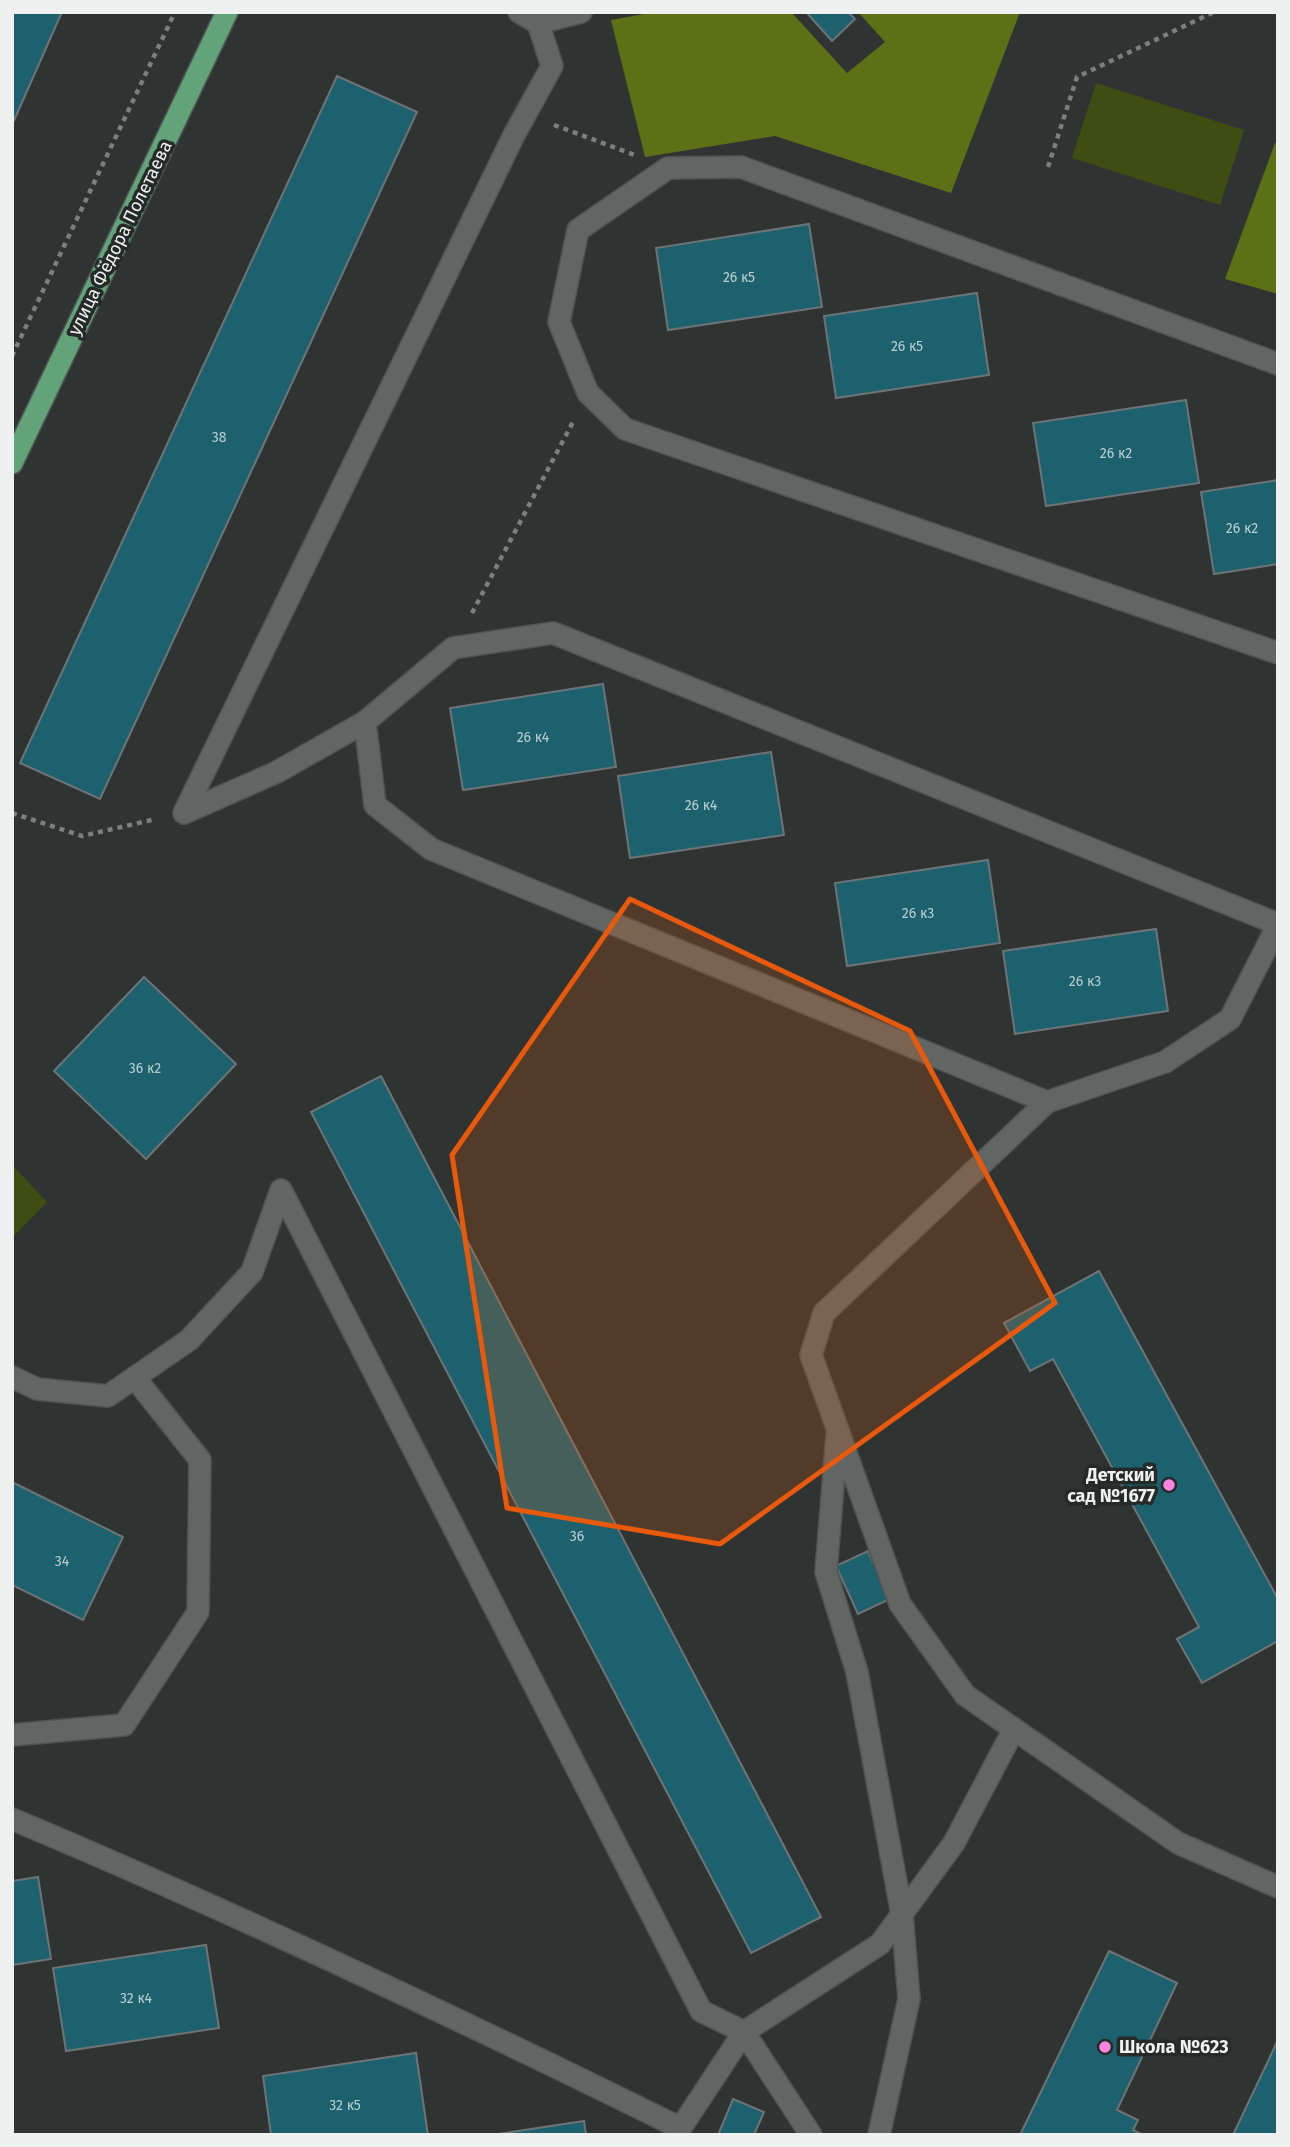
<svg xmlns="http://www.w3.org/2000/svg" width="1290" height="2147" font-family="'Fira Sans',sans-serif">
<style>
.green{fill:#3e4d12}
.forest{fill:#5c7115}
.building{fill:#1d616f;stroke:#6e7375;stroke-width:2}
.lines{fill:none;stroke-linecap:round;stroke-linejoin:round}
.minor-casing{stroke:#4f5352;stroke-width:24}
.major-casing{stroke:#4f5352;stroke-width:24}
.path{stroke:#7b7f7e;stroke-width:4.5;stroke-dasharray:5 5;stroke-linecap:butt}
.minor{stroke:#616665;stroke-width:21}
.major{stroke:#63a37a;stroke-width:21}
.marked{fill:#e8590c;fill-opacity:0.2;stroke:#e8590c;stroke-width:5;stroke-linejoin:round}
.poi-dot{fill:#fe85df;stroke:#252a29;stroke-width:2.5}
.labels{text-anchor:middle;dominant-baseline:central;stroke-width:7;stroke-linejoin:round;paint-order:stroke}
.number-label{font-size:14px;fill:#bacdd0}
.street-label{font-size:18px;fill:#eef1f0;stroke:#252a29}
.poi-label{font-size:18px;font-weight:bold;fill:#eef1f0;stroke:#252a29;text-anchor:end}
</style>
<rect width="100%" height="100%" fill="#2f3433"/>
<!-- green -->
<g class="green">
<polygon points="1096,83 1244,130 1220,205 1072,158"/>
<polygon points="12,1165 47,1202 12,1238"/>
</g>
<!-- forest -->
<g class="forest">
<polygon points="655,12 791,12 847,73 885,42 858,12 1020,12 951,193 775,136 645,157 611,20"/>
<polygon points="1278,141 1278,294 1225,279 1275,143"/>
</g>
<!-- building -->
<g class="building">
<polygon points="12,12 62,12 12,125"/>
<polygon points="806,12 848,12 855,19 832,41"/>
<polygon points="337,76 417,112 100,799 20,763"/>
<polygon points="809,224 822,307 668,330 656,248"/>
<polygon points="977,293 989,375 836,398 824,316"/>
<polygon points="1186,400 1199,483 1046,506 1033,423"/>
<polygon points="1278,480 1278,564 1214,574 1201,492"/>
<polygon points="603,684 616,767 463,790 450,708"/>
<polygon points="771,752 784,835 630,858 618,776"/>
<polygon points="988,860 1000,943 847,966 835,883"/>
<polygon points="1156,929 1168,1011 1015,1034 1003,951"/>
<polygon points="144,977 236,1064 146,1159 54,1071"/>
<polygon points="381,1076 821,1917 751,1953 311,1112"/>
<polygon points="1099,1271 1278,1599 1278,1641 1202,1683 1177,1639 1199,1627 1053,1359 1030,1371 1004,1323"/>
<polygon points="12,1482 123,1537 83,1620 12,1585"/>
<polygon points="868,1551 890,1599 858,1614 836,1566"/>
<polygon points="38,1877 51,1959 12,1965 12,1881"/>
<polygon points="206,1945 219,2028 66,2051 53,1968"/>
<polygon points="1109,1951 1177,1983 1117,2110 1138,2120 1133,2130 1143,2135 1020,2135"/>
<polygon points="1278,2040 1278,2135 1233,2135"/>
<polygon points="416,2053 428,2135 271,2135 263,2076"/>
<polygon points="733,2099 764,2112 754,2135 718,2135"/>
<polygon points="584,2121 586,2135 492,2135"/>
</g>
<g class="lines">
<defs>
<g id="minor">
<polyline points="538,23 581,12"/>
<polyline points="1278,364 741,167 668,168 578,230 559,322 588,393 625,429 1278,653"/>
<polyline points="365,722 277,772 184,813 514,135 552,66 538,23 519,12"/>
<polyline points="1278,925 1230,1019 1165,1062 1047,1102 824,1313 811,1355 900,1604 965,1695 1178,1843 1278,1887"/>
<polyline points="1047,1102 431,849 375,805 365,722 453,648 553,633 1278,924"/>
<polyline points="12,1377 37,1389 108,1396 189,1340 252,1272 281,1190 701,2011 744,2032 811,2135"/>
<polyline points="837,1436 826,1572 857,1672 902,1914 909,1999 879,2135"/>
<polyline points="12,1735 124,1725 198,1612 200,1460 135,1378"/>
<path d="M12 1819C238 1914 460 2019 680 2128"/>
<polyline points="676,2135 744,2032 880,1944 954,1843 1014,1729"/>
</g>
<polyline id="major" points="12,463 227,12"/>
</defs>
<!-- minor casing -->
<use href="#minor" class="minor-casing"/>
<!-- major casing -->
<use href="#major" class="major-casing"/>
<!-- path -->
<g class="path">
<polyline points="554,125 635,155"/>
<polyline points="1048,167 1077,77 1214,12"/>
<polyline points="12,356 175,12"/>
<polyline points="472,613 574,420"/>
<polyline points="12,813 82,836 156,819"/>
</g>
<!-- minor -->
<use href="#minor" class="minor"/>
<!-- major -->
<use href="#major" class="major"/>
</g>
<!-- marked area -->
<path class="marked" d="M630 899 910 1031 1055 1303 720 1544 507 1508 452 1155Z"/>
<!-- markers -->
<g class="poi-dot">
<circle cx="1169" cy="1485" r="7"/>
<circle cx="1105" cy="2047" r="7"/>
</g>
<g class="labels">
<!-- number labels -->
<g class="number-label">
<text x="739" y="277">26 к5</text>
<text x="907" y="346">26 к5</text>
<text x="219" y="437">38</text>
<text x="1116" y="453">26 к2</text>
<text x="1242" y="528">26 к2</text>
<text x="533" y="737">26 к4</text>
<text x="701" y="805">26 к4</text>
<text x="918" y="913">26 к3</text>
<text x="1085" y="981">26 к3</text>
<text x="145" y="1068">36 к2</text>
<text x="577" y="1536">36</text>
<text x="62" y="1561">34</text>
<text x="136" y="1998">32 к4</text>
<text x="345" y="2105">32 к5</text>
</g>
<!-- street labels -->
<g class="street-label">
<text transform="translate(120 238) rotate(-64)">улица Фёдора Полетаева</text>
</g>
<!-- poi labels -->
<g class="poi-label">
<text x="1155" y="1475">Детский<tspan x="1155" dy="21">сад №1677</tspan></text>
<text x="1119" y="2047" text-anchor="start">Школа №623</text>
</g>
</g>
<!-- border -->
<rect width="1290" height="2147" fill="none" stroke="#eef1f0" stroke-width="28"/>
</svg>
